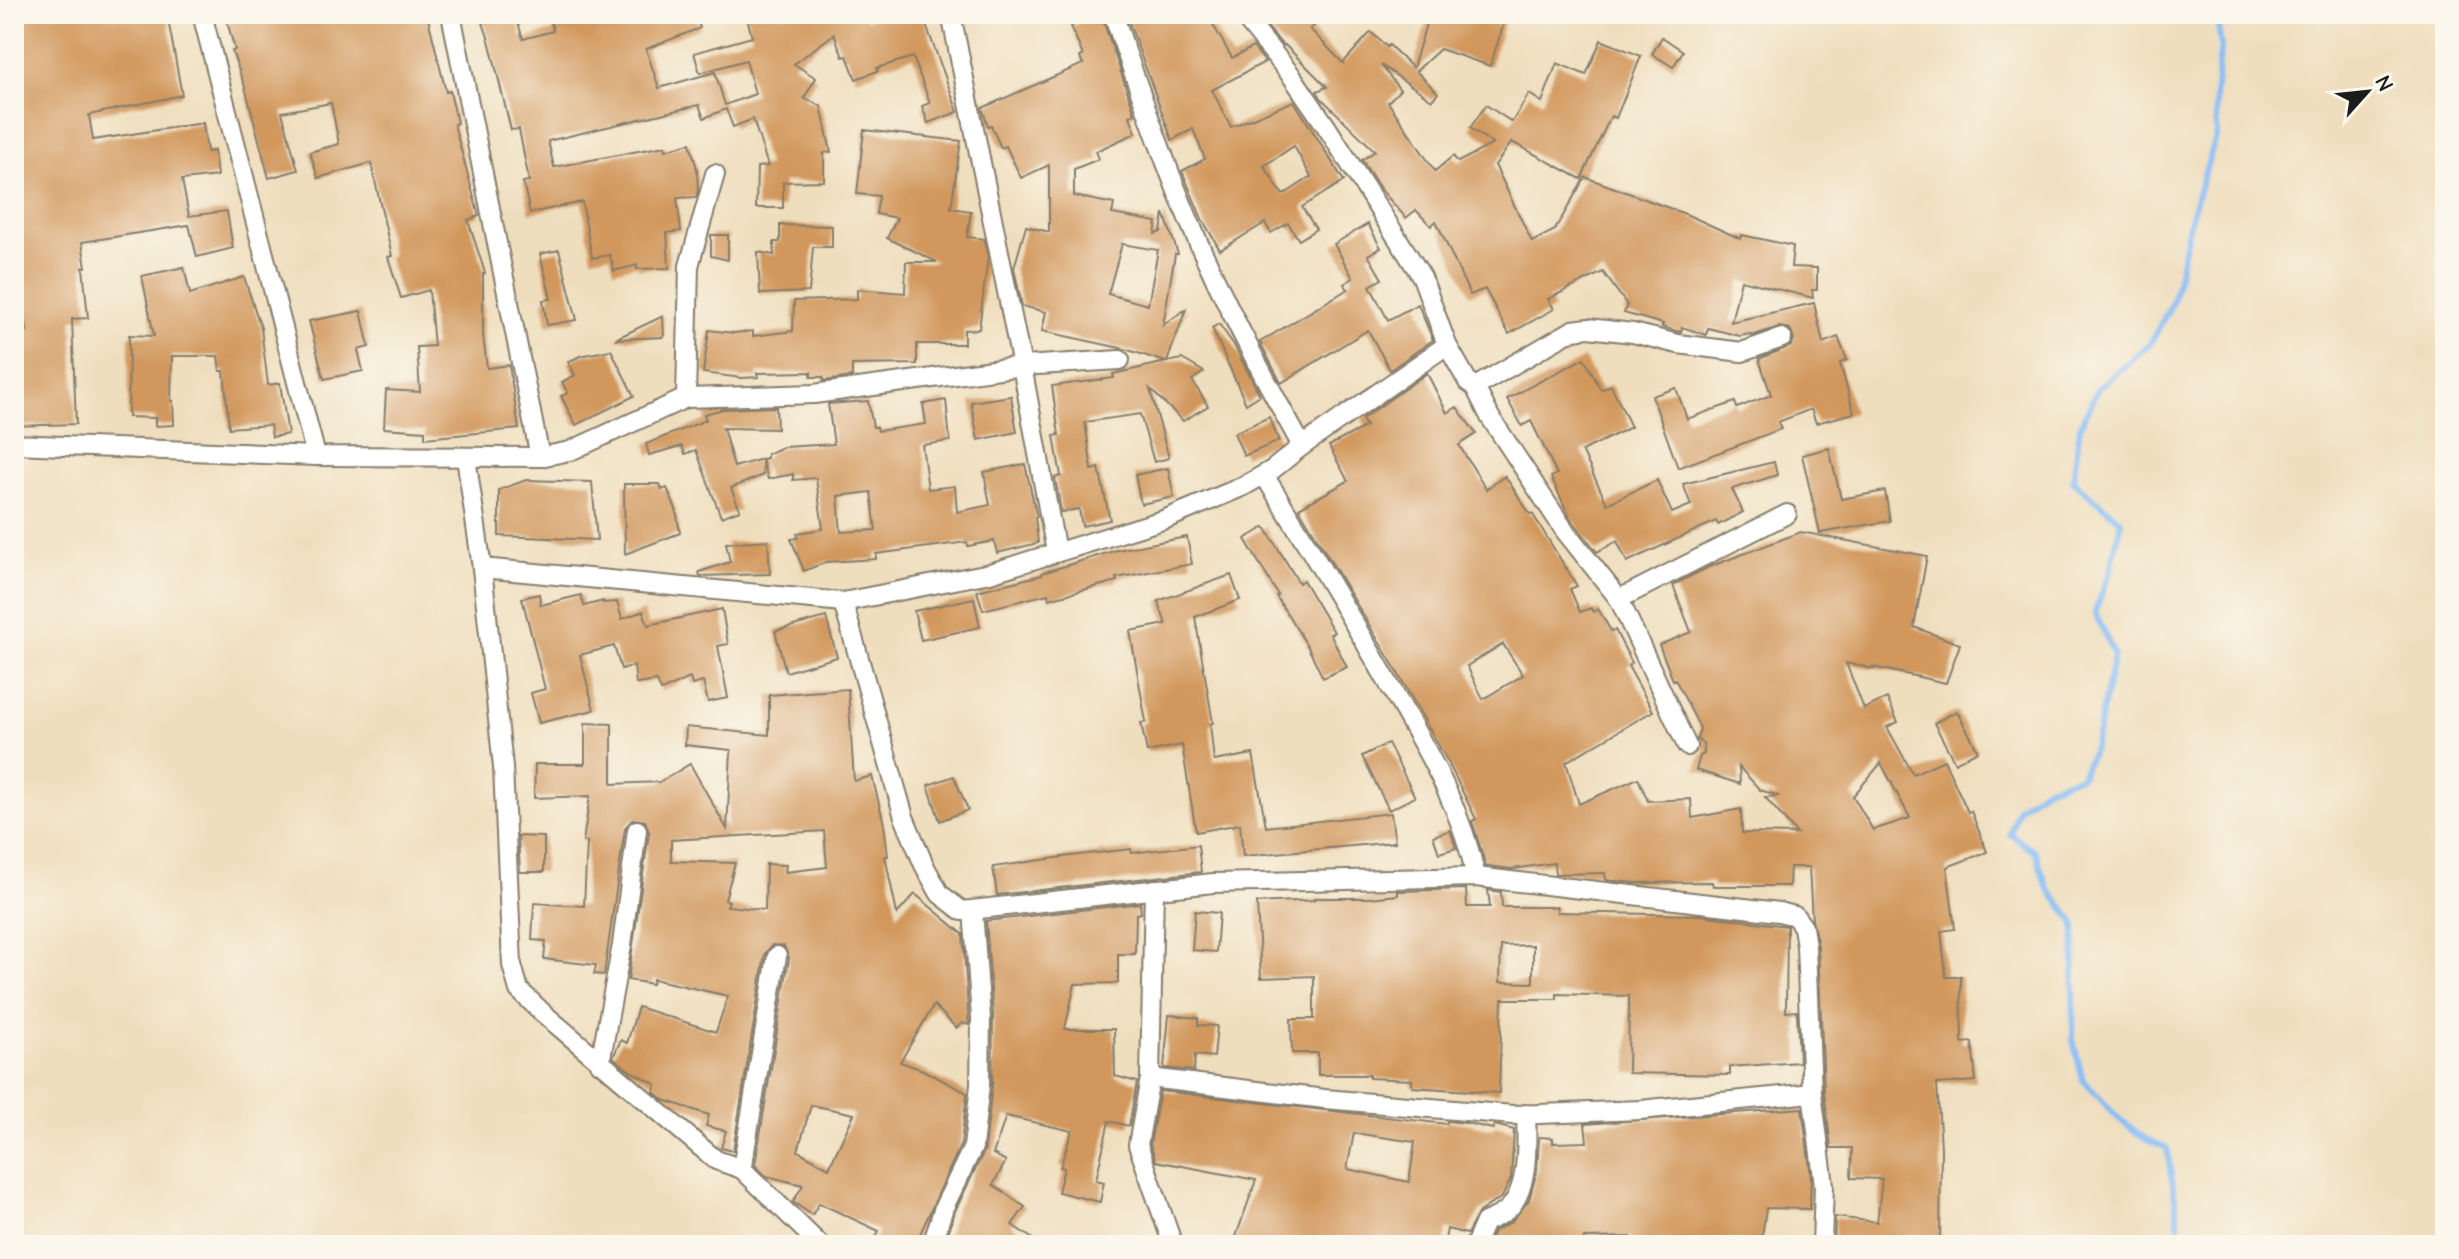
<svg xmlns="http://www.w3.org/2000/svg" width="2459" height="1259" font-family="'Comic Neue',sans-serif">
<style>
.lines{fill:none;stroke-linecap:round;stroke-linejoin:round}
.stream{stroke:#85bcf5;stroke-width:6}
.building{fill:#d1975c;fill-rule:evenodd}
.street-casing{stroke:#867d6c;stroke-width:22}
.street{stroke:#fff;stroke-width:18}
</style>
<rect width="100%" height="100%" fill="#fbf7ec"/>
<filter id="ink" filterUnits="userSpaceOnUse"><feTurbulence type="fractalNoise" baseFrequency=".0125" numOctaves="2"/><feDisplacementMap in="SourceGraphic" scale="16" xChannelSelector="R" yChannelSelector="G"/><feConvolveMatrix kernelMatrix="1 2 1 2 8 2 1 2 1" color-interpolation-filters="sRGB"/></filter>
<filter id="wash" filterUnits="userSpaceOnUse"><feTurbulence type="fractalNoise" baseFrequency=".006" numOctaves="4" result="noise"/><feDisplacementMap in="SourceGraphic" scale="32" xChannelSelector="R" yChannelSelector="G"/><feGaussianBlur stdDeviation="1.8" result="paint"/><feColorMatrix in="noise" values="0 0 0 0 0 0 0 0 0 0 0 0 0 0 0 0 0 1.4 0 .05"/><feComposite in="paint" operator="in"/></filter>
<g filter="url(#wash)">
<rect width="100%" height="100%" fill="#efdebd"/>
<g class="lines">
<!-- stream -->
<polyline class="stream" points="2182,1245 2167,1148 2144,1138 2118,1118 2083,1080 2073,1040 2075,923 2047,887 2036,853 2010,834 2018,808 2046,788 2081,776 2095,745 2114,655 2095,612 2110,571 2121,521 2073,481 2080,426 2098,388 2150,344 2173,301 2191,216 2217,134 2215,95 2221,45 2216,14"/>
</g>
<g id="blocks">
<!-- building -->
<g class="building">
<polygon points="14,14 167,14 182,95 89,115 93,140 203,123 207,152 214,151 217,176 182,180 189,216 227,211 233,248 197,257 189,225 82,242 86,267 83,267 88,318 72,319 76,424 14,426 14,332 27,331 20,276 16,276 14,264"/>
<polygon points="225,14 427,14 446,92 450,91 457,123 454,124 479,216 468,220 485,273 483,274 483,335 487,368 509,365 519,429 425,438 425,431 384,428 386,390 420,392 417,347 434,346 429,290 401,298 388,257 392,256 371,163 318,178 310,152 339,144 331,103 282,112 298,170 269,178 245,87 232,51 235,50"/>
<polygon points="480,14 515,14 523,39 553,31 549,14 695,14 700,28 646,49 659,88 715,72 725,105 755,94 746,60 700,73 694,53 752,37 746,14 863,14 866,20 886,14 922,14 958,112 928,123 922,106 930,103 913,57 877,68 878,71 856,79 847,56 843,57 834,34 794,64 816,78 804,98 821,106 831,152 824,153 824,181 783,182 783,208 756,208 757,167 768,166 753,119 733,127 726,109 704,118 699,105 548,141 554,167 665,146 666,150 690,143 697,169 698,191 696,197 677,198 681,231 667,233 669,268 637,269 637,265 614,271 610,255 592,258 582,202 530,213 523,182 529,181 519,129 511,130 489,40"/>
<path d="M1084 14H1101L1135 114 1130 116 1136 133 1096 151 1099 159 1074 169V196L1114 204 1112 214 1157 222 1155 234 1161 232 1164 213 1178 254H1175L1163 325 1186 309 1167 362 1182 359 1204 372 1192 380 1208 406 1183 421 1150 389 1169 458 1154 462 1140 414 1085 422 1092 470 1099 468 1110 520 1082 526 1079 509 1061 512 1055 478 1061 476 1054 436 1059 435 1052 386 1114 378 1113 374 1166 362 1125 349 1042 331 1046 312 1022 306 1014 268 1026 226 1049 232V165L1021 178 1006 146 1001 148 991 125 988 126 982 108 1083 64 1080 57 1083 56 1071 26 1086 20ZM1122 244 1158 250 1148 305 1108 294Z"/>
<path d="M1126 14H1207L1232 58 1253 47 1265 62 1212 90 1231 127 1294 101 1344 181 1302 207 1316 229 1299 240 1288 223 1271 233 1265 223 1220 250 1202 219 1182 171 1205 159 1193 129 1172 140ZM1294 146 1311 177 1283 195 1264 166Z"/>
<polygon points="1257,14 1308,14 1316,24 1310,29 1343,63 1371,32 1387,47 1389,45 1413,68 1429,14 1507,14 1490,66 1440,49 1416,71 1438,93 1432,100 1381,65 1400,90 1388,102 1435,171 1453,156 1458,162 1493,144 1470,128 1486,105 1512,122 1529,94 1542,102 1557,63 1586,75 1601,40 1641,56 1616,118 1611,116 1581,179 1512,142 1495,165 1532,242 1555,230 1585,177 1688,215 1741,239 1742,235 1793,246 1791,267 1817,268 1817,290 1812,290 1813,298 1741,280 1731,322 1814,303 1823,343 1838,337 1847,360 1840,363 1854,413 1816,423 1811,409 1778,422 1781,429 1678,468 1652,396 1676,388 1687,419 1735,402 1737,408 1771,395 1759,359 1791,346 1794,339 1790,329 1779,327 1751,336 1750,334 1740,336 1708,328 1706,335 1682,327 1681,332 1676,331 1662,327 1663,324 1624,313 1627,305 1603,272 1548,299 1554,309 1509,334 1485,289 1470,295 1436,221 1431,226 1416,210 1406,218 1381,190 1362,160 1375,151 1321,98 1317,91 1327,87 1285,45 1283,46"/>
<polygon points="1662,37 1683,51 1673,67 1652,54"/>
<polygon points="864,130 961,141 951,208 971,211 967,237 984,239 988,256 979,329 964,330 964,344 917,344 917,364 852,365 852,377 824,381 823,377 811,377 811,372 757,373 758,377 742,378 703,373 709,330 734,333 753,331 753,336 793,331 794,301 857,299 857,289 905,293 906,262 937,262 887,238 897,218 876,214 879,196 857,194"/>
<polygon points="1368,224 1381,248 1368,255 1382,279 1370,286 1388,320 1418,304 1433,340 1390,370 1368,330 1281,383 1260,342 1348,289 1344,284 1353,278 1334,244"/>
<polygon points="780,225 832,226 832,247 813,247 809,292 760,294 758,252 774,255 774,242 780,242"/>
<polygon points="711,235 728,235 728,260 711,256"/>
<polygon points="559,250 577,320 547,325 543,300 551,299 540,254"/>
<polygon points="184,267 190,294 244,277 261,328 268,385 280,383 288,434 272,437 270,425 229,428 224,371 220,371 218,356 172,356 171,401 173,401 174,425 155,426 155,418 128,417 129,335 154,336 142,276"/>
<polygon points="361,311 369,347 358,350 363,371 324,379 309,321"/>
<polygon points="663,316 664,337 615,339"/>
<polygon points="1219,324 1234,345 1260,395 1246,404 1212,328"/>
<polygon points="611,350 634,396 576,425 561,396 568,393 562,382 575,375 568,362 580,356"/>
<polygon points="1584,358 1601,390 1611,385 1631,427 1582,451 1607,504 1657,480 1672,513 1691,505 1683,484 1774,462 1777,475 1732,489 1743,512 1718,525 1716,521 1627,562 1617,541 1597,552 1569,516 1551,477 1557,474 1531,421 1522,426 1507,399"/>
<path d="M1427 373 1447 413 1457 407 1476 434 1459 445 1486 489 1505 476 1530 514 1532 513 1577 586 1570 589 1580 612 1591 608 1593 612 1598 609 1611 631 1615 630 1632 663 1628 666 1653 711 1566 762 1579 804 1638 778 1648 801 1691 799 1692 818 1741 809 1742 833 1797 834 1765 797 1779 796 1760 790 1739 767 1740 784 1696 770 1700 756 1704 754 1703 744 1697 739 1700 728 1675 679 1673 680 1659 645 1691 632 1673 585 1709 567 1801 532 1927 556 1914 627 1960 644 1946 683 1873 667 1874 669 1846 663 1864 709 1887 698 1898 722 1887 727 1913 774 1944 760 1968 812 1971 811 1987 852 1947 867 1955 929 1941 931 1946 977H1961L1962 1043 1972 1042 1976 1081 1937 1084 1941 1148 1940 1245H1834L1835 1217 1877 1222 1882 1179 1851 1178 1852 1148H1831L1824 1092 1818 946 1812 920 1809 867H1790L1789 886H1713L1712 882 1636 883 1606 880 1605 873 1555 874 1554 863 1512 869 1486 866 1472 821 1476 819 1448 762 1396 670 1299 508 1348 481 1329 446 1366 426 1362 419ZM1503 644 1523 675 1483 699 1467 666ZM1881 763 1910 818 1873 830 1853 796Z"/>
<polygon points="1011,396 1017,432 978,440 971,402"/>
<path d="M946 400 950 441 922 445 928 489 955 486 957 512 990 505 984 472 1025 464 1037 517H1035L1038 543 997 553 994 541 968 546 967 542 876 554V559L826 562 804 571 791 539 798 538 797 533 823 529 816 478 793 480V474L768 479 762 459 767 458V454L783 447 834 444 828 404 868 401 873 427H877L878 431 926 424 923 404ZM871 492 876 530 841 532 838 496Z"/>
<polygon points="776,407 777,429 723,428 734,467 762,459 763,475 731,488 740,510 721,517 696,450 685,454 682,446 649,455 646,444 706,420 704,414 723,409"/>
<polygon points="1269,417 1279,441 1244,456 1234,433"/>
<polygon points="1829,448 1841,499 1885,491 1890,521 1820,533 1802,455"/>
<polygon points="1168,468 1174,497 1141,504 1135,475"/>
<polygon points="526,480 592,482 597,540 499,536 499,490"/>
<polygon points="624,484 660,484 662,490 667,488 676,509 680,533 625,554"/>
<polygon points="1265,527 1299,583 1303,580 1334,632 1330,634 1347,667 1323,678 1308,647 1276,596 1278,595 1245,539"/>
<polygon points="1187,537 1192,564 1116,578 1117,581 1049,599 1048,594 983,610 977,591 1042,575 1042,573 1117,550"/>
<polygon points="768,540 770,574 700,576 699,572 730,562 726,543"/>
<polygon points="1231,575 1240,600 1195,617 1213,723 1210,724 1214,761 1253,754 1266,827 1391,813 1395,842 1243,856 1240,824 1196,832 1182,745 1147,752 1141,723 1146,722 1130,631 1166,624 1158,601"/>
<polygon points="539,594 541,605 581,595 584,606 603,601 603,603 617,602 622,619 643,611 648,625 722,609 728,644 718,646 728,698 708,702 703,682 692,685 690,678 661,691 657,681 636,684 634,666 621,669 614,646 580,655 594,710 539,723 531,693 545,689 522,598"/>
<polygon points="974,598 980,627 921,640 914,611"/>
<polygon points="826,617 837,657 786,672 775,631"/>
<path d="M848 689 854 781 872 776 884 824 888 856H885L897 914 915 894 963 934 969 1025 962 1023 956 1028 934 1005 900 1062 923 1070 967 1093 961 1144 915 1245H872L879 1231 819 1203 812 1215 793 1202 803 1185 766 1176 755 1165 789 958 784 946 772 945 765 954 733 1151 721 1148 726 1131 706 1126 709 1115 664 1100 654 1092 656 1084 630 1071 613 1057 621 1040 627 1043 638 1007 716 1032 728 996 653 979 652 984 628 980 649 832 645 821 633 819 625 828 604 975 594 974 596 965 544 959 546 941 532 940 534 903 584 906 587 842 583 841 590 796 534 798 535 764H585V723L612 724V784L660 782 690 764 727 829 731 750 685 745 686 727 769 735V695ZM824 831 827 867 785 872 786 865 766 864 765 910 727 906 729 901 725 900 735 863 671 861V840ZM811 1105 854 1114 829 1168 798 1151Z"/>
<polygon points="1957,711 1978,751 1955,763 1934,723"/>
<polygon points="1388,743 1415,797 1389,810 1362,756"/>
<polygon points="954,776 968,810 940,821 928,785"/>
<polygon points="1450,830 1456,848 1439,853 1433,836"/>
<polygon points="518,836 544,837 544,872 520,872"/>
<polygon points="1198,845 1201,872 997,895 993,867 1070,856 1131,849 1132,853"/>
<path d="M1466 889 1467 907H1490L1488 890 1501 892 1502 907H1557V912L1700 915 1787 926 1786 1012 1797 1011 1799 1062 1730 1067V1075L1628 1073 1629 996 1557 994V999H1502L1499 1093 1412 1087V1080L1369 1078V1075H1318V1053H1292L1291 1019H1314V976L1261 978 1257 903 1314 900V898H1368L1398 895V891ZM1533 945V983L1500 982 1501 946Z"/>
<polygon points="1140,903 1141,913 1136,914 1135,954 1118,954 1118,983 1075,984 1065,1029 1114,1029 1115,1076 1137,1082 1129,1126 1109,1121 1096,1180 1104,1182 1100,1202 1058,1192 1064,1168 1060,1167 1072,1131 1006,1116 993,1154 1006,1161 993,1185 1025,1207 1012,1225 1042,1245 949,1245 945,1243 955,1211 985,1149 992,1086 993,1017 986,921"/>
<polygon points="1195,911 1219,913 1216,952 1192,950"/>
<polygon points="1169,1015 1198,1018 1198,1025 1217,1026 1214,1057 1195,1055 1194,1071 1164,1068"/>
<path d="M1160 1091 1446 1124 1447 1121 1466 1123 1493 1129 1494 1125 1499 1126 1514 1130 1511 1179 1502 1197 1479 1212 1467 1234 1447 1229 1444 1245H1233L1256 1180 1156 1161 1150 1144ZM1354 1133 1415 1142 1409 1182 1347 1169Z"/>
<polygon points="1802,1108 1811,1176 1810,1209 1766,1208 1761,1244 1726,1239 1726,1245 1631,1245 1631,1237 1584,1238 1583,1245 1504,1245 1490,1241 1494,1231 1511,1222 1529,1200 1537,1170 1539,1137 1553,1138 1553,1143 1587,1142 1585,1124"/>
</g>
</g>
</g>
<g filter="url(#ink)">
<use href="#blocks" fill-opacity="0" stroke="#867d6c" stroke-width="2"/>
<g class="lines">
<defs>
<g id="street">
<polyline points="202,14 316,456"/>
<polyline points="451,14 540,457"/>
<polyline points="951,14 1022,366 1056,552"/>
<path d="M1113 14C1140 91 1166 169 1199 244 1230 313 1265 380 1302 446"/>
<polyline points="1242,14 1291,75 1326,126 1422,277 1447,345 1468,382 1475,387 1490,417 1565,531 1619,599 1687,746"/>
<polyline points="1475,387 1573,330 1588,328 1633,333 1678,344 1742,352 1782,338"/>
<polyline points="686,398 689,266 715,174"/>
<polyline points="14,444 316,456 540,457 570,451 686,398 814,394 1022,366 1120,360"/>
<polyline points="466,457 482,568 503,767 512,965 519,990 544,1014 716,1160 742,1169 820,1245"/>
<path d="M1264 475C1309 547 1353 620 1395 695 1429 754 1462 809 1476 877"/>
<polyline points="482,568 843,602 990,573 1166,519 1244,486 1272,470 1302,446 1447,345"/>
<polyline points="1619,599 1787,514"/>
<polyline points="843,602 904,817 924,865 940,894 962,911 1213,883 1476,877 1779,912 1795,916 1803,927 1806,946 1812,1093 1824,1185 1822,1245"/>
<polyline points="1154,889 1150,1078 1138,1145 1173,1245"/>
<polyline points="600,1063 622,945 637,830"/>
<polyline points="1150,1078 1325,1099 1513,1115 1640,1110 1812,1093"/>
<polyline points="742,1169 777,956"/>
<polyline points="932,1245 944,1207 973,1147 980,1085 981,1018 973,910"/>
<path d="M1475 1245 1485 1222C1491 1219 1498 1217 1503 1213 1530 1196 1527 1142 1526 1114"/>
</g>
</defs>
<!-- street casing -->
<use href="#street" class="street-casing"/>
<!-- street -->
<use href="#street" class="street"/>
</g>
</g>
<!-- margin -->
<rect width="2459" height="1259" fill="none" stroke="#fbf7ec" stroke-width="48"/>
<!-- north arrow -->
<g transform="translate(2367 92) rotate(63)" stroke="#fbf7ec" stroke-width="6" paint-order="stroke">
<path d="M0-6L14 30L0 20L-14 30Z" fill="#1c1c1c"/>
<text y="-12" font-size="22" font-weight="bold" text-anchor="middle" fill="#1c1c1c">N</text>
</g>
</svg>
